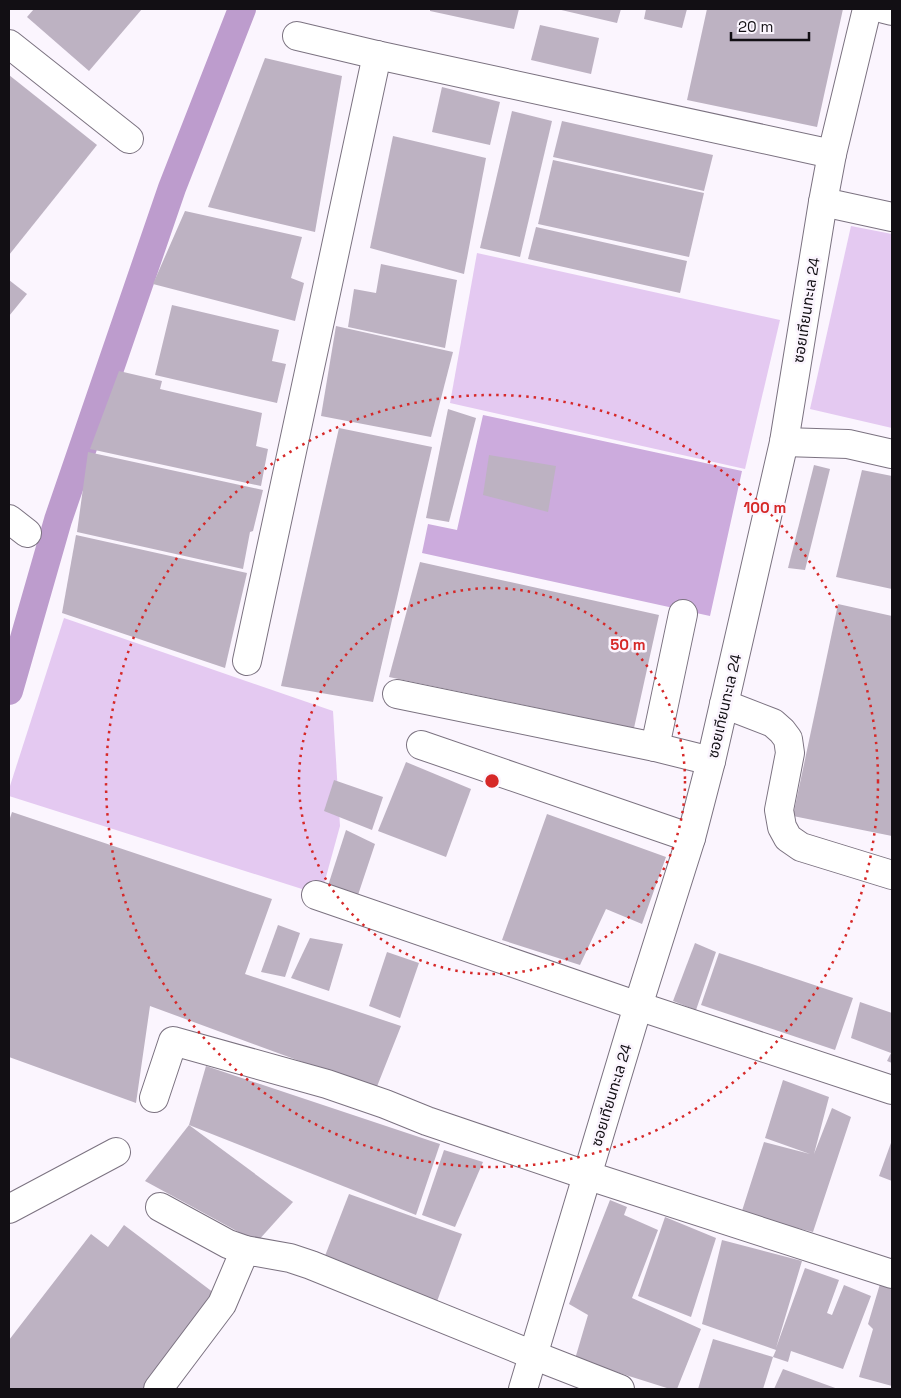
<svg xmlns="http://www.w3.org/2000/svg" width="901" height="1398" font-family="'Space Grotesk','Noto Sans Thai',sans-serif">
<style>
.green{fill:#e4c9f1}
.forest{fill:#ccabdd}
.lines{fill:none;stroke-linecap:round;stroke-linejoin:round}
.canal{stroke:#bd9ccd;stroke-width:28}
.building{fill:#bdb2c2}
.minor-casing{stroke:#7b7280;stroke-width:30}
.minor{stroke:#fff;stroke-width:28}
.ring{fill:none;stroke:#d62828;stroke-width:2.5;stroke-dasharray:2.5 5}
.labels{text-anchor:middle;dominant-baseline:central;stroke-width:5;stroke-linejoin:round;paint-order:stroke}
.street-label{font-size:15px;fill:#120f14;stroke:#fbf5fe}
.centre{fill:#d62828;stroke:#fbf5fe;stroke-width:2.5}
.ring-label{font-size:15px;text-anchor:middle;font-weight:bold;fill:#d62828;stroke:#fbf5fe;stroke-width:5;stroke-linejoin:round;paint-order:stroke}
</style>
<rect width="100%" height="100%" fill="#fbf5fe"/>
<!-- green -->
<g class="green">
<polygon points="851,226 892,234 892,428 810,409"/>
<polygon points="477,253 780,320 745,469 450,403"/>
<polygon points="64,618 333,711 340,826 321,895 9,796 9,789"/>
</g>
<!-- forest -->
<polygon class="forest" points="483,415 742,471 710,616 422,553 428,524 457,530"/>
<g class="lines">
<!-- canal -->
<polyline class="canal" points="9,691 58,520 172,188 242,9"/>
</g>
<!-- building -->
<g class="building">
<polygon points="34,9 142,9 89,71 27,17"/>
<polygon points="430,9 519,9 514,29 430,11"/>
<polygon points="557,9 621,9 617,23"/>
<polygon points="646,9 687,9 682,28 644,19"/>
<polygon points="707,9 843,9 817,127 687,100"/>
<polygon points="540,25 599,38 591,74 531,60"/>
<polygon points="265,58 342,76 315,232 208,207"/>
<polygon points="9,75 97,145 9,255"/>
<polygon points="442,87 500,102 490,145 432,132"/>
<polygon points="512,111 552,121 520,257 480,248"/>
<polygon points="562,121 713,155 704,191 553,157"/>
<polygon points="393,136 486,158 464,274 370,248"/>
<polygon points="553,160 704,193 689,257 538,224"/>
<polygon points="185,211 302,237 291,278 304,283 295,321 153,284"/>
<polygon points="536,227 687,261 680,293 528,259"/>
<polygon points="381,264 457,280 445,348 348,327 354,289 376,293"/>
<polygon points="9,280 27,294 9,316"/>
<polygon points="172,305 279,330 272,361 286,364 277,403 155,375"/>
<polygon points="336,326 453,352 431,437 321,416"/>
<polygon points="119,371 162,381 160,389 262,413 256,446 268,449 261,486 90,449"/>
<polygon points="448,409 476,418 449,522 426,518"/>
<polygon points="339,428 432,447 373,702 281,686"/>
<polygon points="88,452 263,490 253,531 250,532 243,569 77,532"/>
<polygon points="489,455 556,466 548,512 483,495"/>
<polygon points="814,465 830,469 805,570 788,568"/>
<polygon points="862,470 892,476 892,589 836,577"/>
<polygon points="76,535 247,573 225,668 62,613"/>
<polygon points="420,562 659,615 634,728 389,677"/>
<polygon points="838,604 892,616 892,836 793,816"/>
<polygon points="406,762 471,789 446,857 378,831"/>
<polygon points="334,780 383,797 372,830 324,811"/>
<polygon points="12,812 272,899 245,974 401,1026 376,1089 150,1006 136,1103 9,1057 9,821"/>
<polygon points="547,814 666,857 642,924 606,909 580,965 502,940"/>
<polygon points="346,830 375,844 356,901 324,898"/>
<polygon points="278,925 300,933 285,977 261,972"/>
<polygon points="310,938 343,944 329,991 291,978"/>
<polygon points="695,943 716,952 696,1010 673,1001"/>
<polygon points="387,952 419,963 400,1018 369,1006"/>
<polygon points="719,953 853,998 835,1050 701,1005"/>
<polygon points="860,1002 892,1013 892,1063 887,1061 891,1053 851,1038"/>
<polygon points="206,1066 440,1144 416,1215 189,1125"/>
<polygon points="783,1080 829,1097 814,1154 832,1108 851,1117 813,1232 741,1214 764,1142 810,1154 765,1138"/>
<polygon points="189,1125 293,1202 257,1242 145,1181"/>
<polygon points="892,1140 892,1181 879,1176"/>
<polygon points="444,1150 483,1162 455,1227 422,1215"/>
<polygon points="349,1194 462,1234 436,1304 323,1261"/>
<polygon points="610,1200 627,1207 624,1215 658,1230 632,1298 701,1329 677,1389 670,1389 575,1359 588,1315 569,1304"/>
<polygon points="665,1217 716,1238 691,1317 638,1296"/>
<polygon points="124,1225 218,1296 146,1389 9,1389 9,1340 91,1234 108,1247"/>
<polygon points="722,1240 802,1261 776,1348 805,1268 839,1280 827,1313 832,1315 844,1285 871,1296 843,1369 791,1351 788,1362 773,1357 776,1350 702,1324"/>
<polygon points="880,1284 892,1288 892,1386 859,1377 873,1329 868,1324"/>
<polygon points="713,1339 773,1357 763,1389 698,1389"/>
<polygon points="783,1369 838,1389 774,1389"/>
</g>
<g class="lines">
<defs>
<g id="minor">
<polyline points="884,9 892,11"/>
<polyline points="297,36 377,55 832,154"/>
<polyline points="9,44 129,139"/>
<polyline points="823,202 892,217"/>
<polyline points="784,442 848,444 892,454"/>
<polyline points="9,519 27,533"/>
<polyline points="247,661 377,55"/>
<polyline points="397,694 655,747 711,761"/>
<polyline points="724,704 773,723 782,731 788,739 790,753 779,810 782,827 788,838 801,847 892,875"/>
<polyline points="421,745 691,838"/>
<polyline points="655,747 683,614"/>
<polyline points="316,895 638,1006 892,1090"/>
<polyline points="154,1098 173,1041 327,1084 385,1104 427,1121 586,1175 892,1274"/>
<polyline points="160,1207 228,1244 245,1250 290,1258 311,1265 533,1355 620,1389"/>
<polyline points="9,1209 116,1152"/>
<polyline points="158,1389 222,1304 245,1250"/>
<polyline points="523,1389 638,1006 691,838 711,761 784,442 823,202 832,154 867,9"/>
</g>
</defs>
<!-- minor casing -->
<use href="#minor" class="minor-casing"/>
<!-- minor -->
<use href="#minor" class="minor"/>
</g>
<!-- distance rings -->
<g class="ring">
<circle cx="492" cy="781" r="193"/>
<circle cx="492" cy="781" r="386"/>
</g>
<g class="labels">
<!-- street labels -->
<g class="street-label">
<text transform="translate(806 310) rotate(-81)">ซอยเทียนทะเล 24</text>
<text transform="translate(724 706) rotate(-77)">ซอยเทียนทะเล 24</text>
<text transform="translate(611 1095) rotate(-73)">ซอยเทียนทะเล 24</text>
</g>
</g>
<circle cx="492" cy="781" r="8" class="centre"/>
<g class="ring-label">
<text x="765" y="513">100 m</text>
<text x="628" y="650">50 m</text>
</g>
<!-- border -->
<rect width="901" height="1398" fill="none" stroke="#120f14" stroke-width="20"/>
<!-- scale -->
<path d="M731 32v8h78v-8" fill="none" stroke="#120f14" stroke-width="2.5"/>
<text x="738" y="32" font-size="15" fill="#120f14" stroke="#fbf5fe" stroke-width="4" paint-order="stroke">20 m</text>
</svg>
